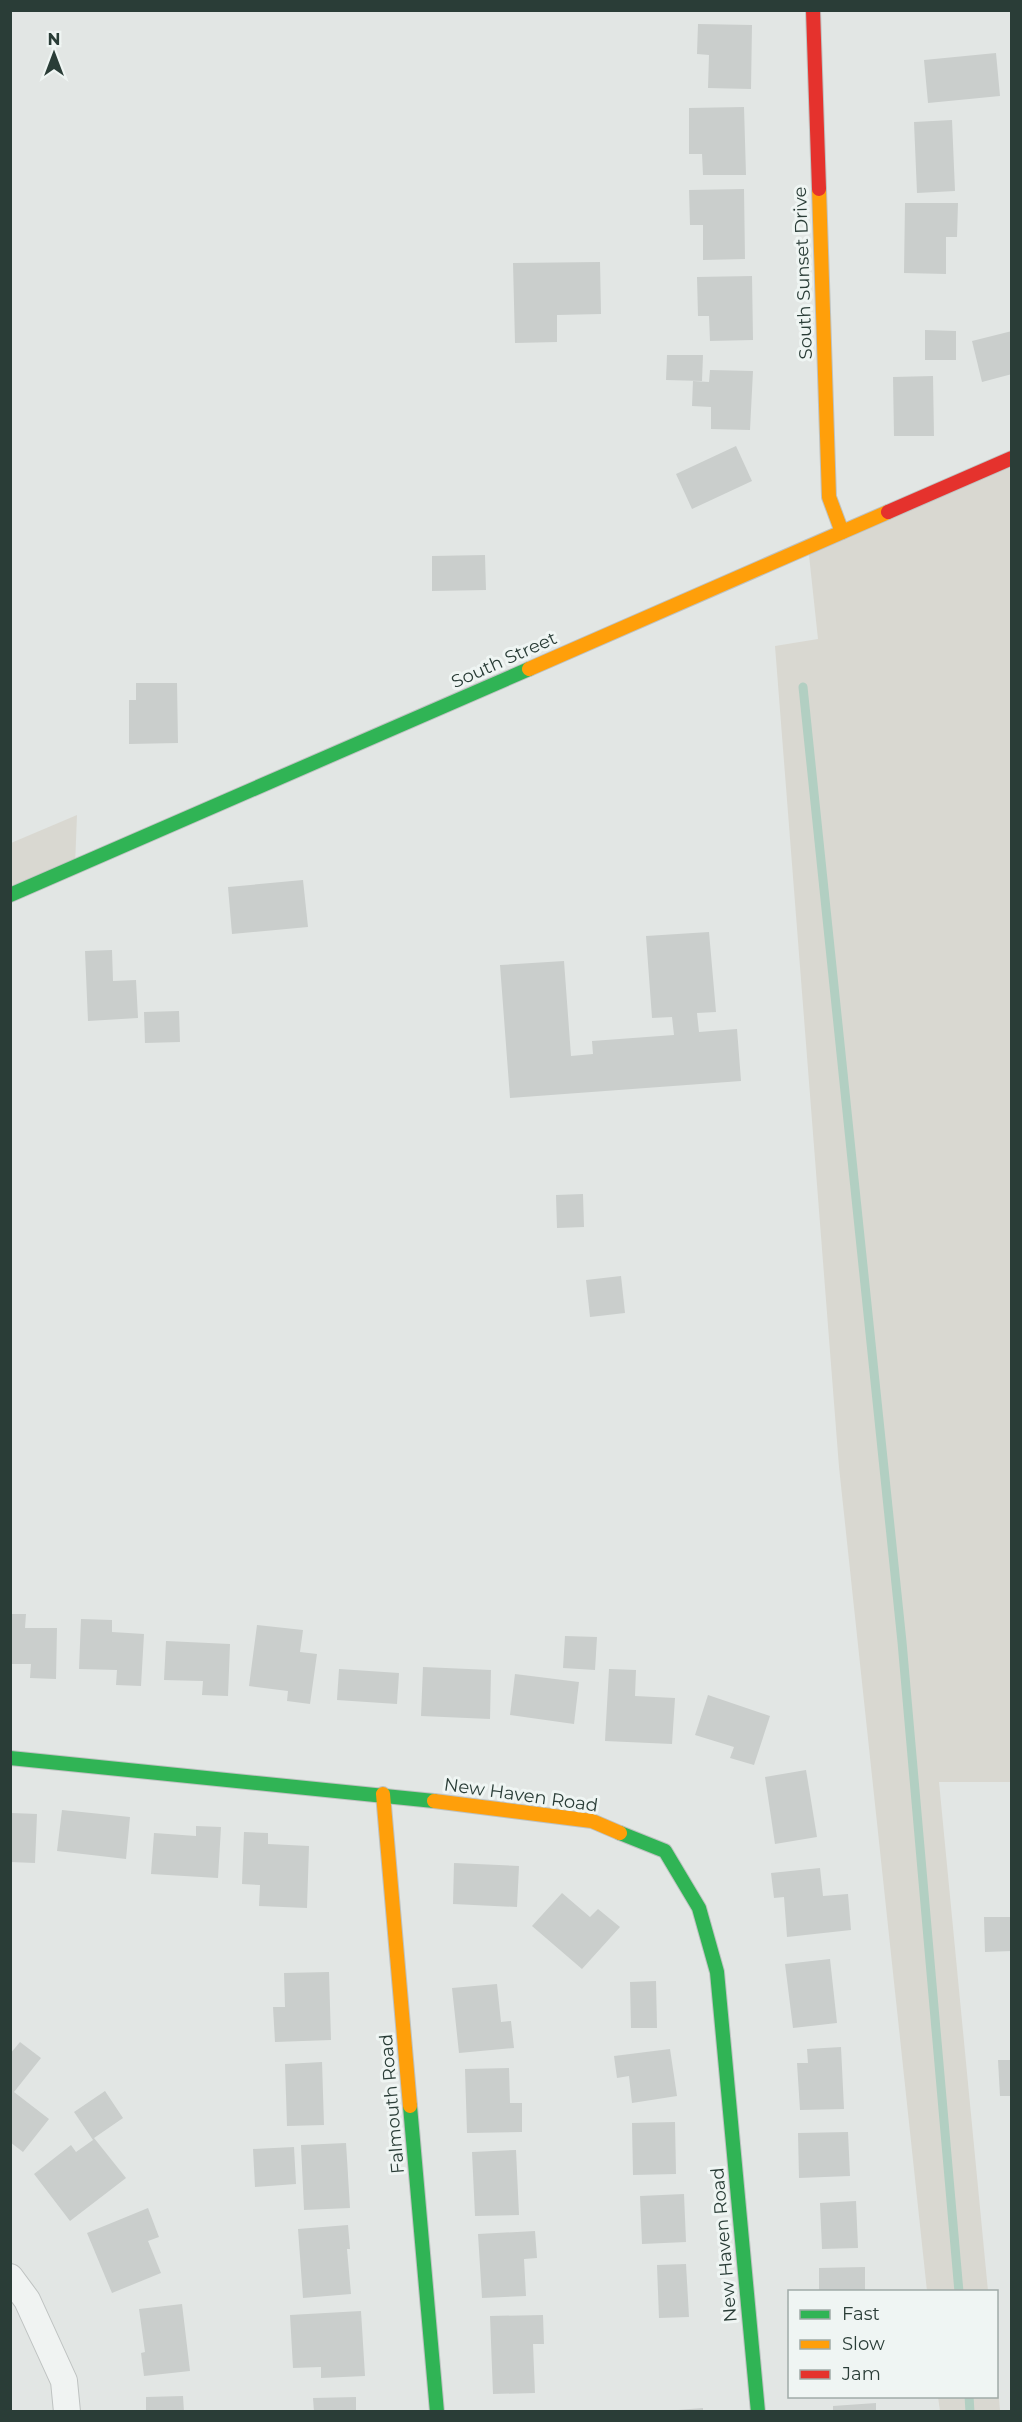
<svg xmlns="http://www.w3.org/2000/svg" width="1022" height="2422" font-family="Montserrat,sans-serif">
<style>
.green{fill:#d9d8d1}
.lines{fill:none;stroke-linecap:round;stroke-linejoin:round}
.stream{stroke:#b2cfc2;stroke-width:9}
.building{fill:#cacecc}
.street-casing{stroke:#bec2c1;stroke-width:28}
.fast-casing{stroke:#bec2c1;stroke-width:16}
.slow-casing{stroke:#bec2c1;stroke-width:16}
.jam-casing{stroke:#bec2c1;stroke-width:16}
.street{stroke:#f0f3f2;stroke-width:26}
.fast{stroke:#30b455;stroke-width:14}
.slow{stroke:#ff9f0a;stroke-width:14}
.jam{stroke:#e5322d;stroke-width:14}
.labels{text-anchor:middle;dominant-baseline:central;stroke-width:6;stroke-linejoin:round;paint-order:stroke}
.street-label{font-size:18px;fill:#2a3d37;stroke:#eff5f3}
</style>
<rect width="100%" height="100%" fill="#e2e6e4"/>
<!-- green -->
<g class="green">
<polygon points="1011,458 1011,1782 939,1782 988,2291 927,2291 839,1467 775,646 818,639 808,546"/>
<polygon points="77,815 75,866 11,895 11,843"/>
<polygon points="997,2374 1000,2411 940,2411 938,2397 996,2396"/>
</g>
<g class="lines">
<!-- stream -->
<g class="stream">
<polyline points="803,687 902,1642 959,2292"/>
<polyline points="969,2396 970,2412"/>
</g>
</g>
<!-- building -->
<g class="building">
<polygon points="698,24 752,25 751,89 708,88 709,55 697,54"/>
<polygon points="996,53 1000,96 928,103 924,60"/>
<polygon points="744,107 746,175 703,175 702,154 689,154 689,108"/>
<polygon points="952,120 955,191 917,193 914,122"/>
<polygon points="744,189 745,259 703,260 703,225 690,225 689,190"/>
<polygon points="905,203 958,203 957,237 946,237 946,274 904,273"/>
<polygon points="600,262 601,314 557,315 557,342 515,343 513,263"/>
<polygon points="752,276 753,340 710,341 709,316 698,316 697,277"/>
<polygon points="925,330 956,331 956,360 925,360"/>
<polygon points="1012,331 1012,374 982,382 972,341"/>
<polygon points="667,355 703,355 702,381 666,380"/>
<polygon points="710,370 753,371 750,430 711,429 711,407 692,406 693,381 709,382"/>
<polygon points="933,376 934,436 894,436 893,377"/>
<polygon points="736,446 752,481 692,509 676,474"/>
<polygon points="485,555 486,590 432,591 432,556"/>
<polygon points="136,683 177,683 178,743 129,744 129,700 136,700"/>
<polygon points="303,880 308,927 232,934 228,887"/>
<polygon points="709,932 716,1012 697,1013 699,1032 737,1029 741,1081 510,1098 500,965 564,961 571,1056 593,1054 592,1041 674,1035 672,1017 652,1018 646,936"/>
<polygon points="112,950 113,981 136,980 138,1018 88,1021 85,951"/>
<polygon points="179,1011 180,1042 145,1043 144,1012"/>
<polygon points="583,1194 584,1227 557,1228 556,1195"/>
<polygon points="621,1276 625,1313 590,1317 586,1280"/>
<polygon points="10,1614 26,1614 25,1628 57,1628 56,1679 30,1678 31,1664 10,1664"/>
<polygon points="81,1619 112,1620 112,1632 144,1634 141,1686 116,1685 117,1670 79,1669"/>
<polygon points="257,1625 303,1630 300,1652 317,1654 310,1704 287,1701 288,1691 249,1686"/>
<polygon points="565,1636 597,1637 595,1670 563,1668"/>
<polygon points="166,1641 230,1644 228,1696 202,1695 203,1681 164,1680"/>
<polygon points="423,1667 491,1670 490,1719 421,1716"/>
<polygon points="339,1669 399,1673 397,1704 337,1700"/>
<polygon points="609,1669 636,1670 635,1696 675,1698 672,1744 605,1741"/>
<polygon points="515,1674 579,1682 574,1724 510,1715"/>
<polygon points="708,1695 770,1716 754,1765 730,1758 734,1747 695,1735"/>
<polygon points="806,1770 817,1837 775,1844 765,1777"/>
<polygon points="62,1810 130,1817 126,1859 57,1851"/>
<polygon points="12,1813 37,1814 35,1863 10,1862"/>
<polygon points="196,1826 221,1827 218,1878 151,1874 154,1833 196,1836"/>
<polygon points="244,1832 268,1833 268,1844 309,1846 307,1908 259,1906 260,1885 242,1884"/>
<polygon points="454,1863 519,1866 517,1907 453,1904"/>
<polygon points="820,1868 823,1896 848,1894 851,1930 787,1937 784,1897 774,1898 771,1873"/>
<polygon points="562,1893 590,1917 598,1909 620,1927 582,1969 532,1926"/>
<polygon points="984,1917 1012,1917 1012,1951 985,1952"/>
<polygon points="830,1959 837,2023 793,2028 785,1964"/>
<polygon points="329,1972 331,2040 275,2042 273,2007 285,2007 284,1973"/>
<polygon points="656,1981 657,2028 631,2028 630,1982"/>
<polygon points="497,1984 501,2022 511,2021 514,2048 459,2053 452,1988"/>
<polygon points="20,2042 41,2058 14,2092 49,2119 23,2152 10,2142 10,2054"/>
<polygon points="841,2047 844,2109 800,2110 797,2063 808,2063 807,2049"/>
<polygon points="670,2049 677,2096 632,2103 629,2076 617,2078 614,2056"/>
<polygon points="998,2060 1012,2060 1012,2096 1000,2096"/>
<polygon points="322,2062 324,2125 287,2126 285,2064"/>
<polygon points="509,2068 510,2103 522,2103 522,2132 467,2133 465,2069"/>
<polygon points="105,2091 123,2118 94,2138 126,2178 70,2221 34,2174 71,2145 76,2152 93,2140 74,2112"/>
<polygon points="675,2122 676,2174 633,2175 632,2123"/>
<polygon points="848,2132 850,2176 799,2178 798,2133"/>
<polygon points="346,2143 350,2208 304,2210 301,2145"/>
<polygon points="294,2147 296,2184 255,2187 253,2149"/>
<polygon points="516,2150 519,2215 475,2216 472,2152"/>
<polygon points="684,2194 686,2242 642,2244 640,2196"/>
<polygon points="856,2201 858,2248 822,2249 820,2203"/>
<polygon points="148,2208 159,2237 148,2241 161,2273 112,2293 87,2233"/>
<polygon points="348,2225 350,2249 347,2249 351,2294 303,2298 298,2229"/>
<polygon points="535,2231 537,2258 524,2259 526,2296 482,2298 478,2234"/>
<polygon points="686,2264 689,2317 659,2318 657,2265"/>
<polygon points="865,2267 865,2292 819,2292 819,2268"/>
<polygon points="182,2304 190,2371 144,2376 141,2353 145,2352 139,2309"/>
<polygon points="361,2311 365,2376 321,2378 321,2367 293,2368 290,2315"/>
<polygon points="543,2315 544,2344 533,2344 535,2393 493,2394 490,2316"/>
<polygon points="183,2396 184,2412 146,2412 146,2397"/>
<polygon points="356,2397 356,2412 314,2412 313,2398"/>
<polygon points="876,2403 876,2412 833,2412 833,2406"/>
<polygon points="703,2408 703,2412 678,2412 678,2410"/>
</g>
<g class="lines">
<defs>
<polyline id="street" points="10,2277 27,2300 64,2381 67,2412"/>
<g id="fast">
<polyline points="10,895 529,669"/>
<polyline points="10,1758 434,1801"/>
<polyline points="620,1833 665,1851 699,1908 717,1972 758,2412"/>
<polyline points="410,2106 437,2412"/>
</g>
<g id="slow">
<polyline points="819,189 829,497 842,532"/>
<polyline points="529,669 888,512"/>
<polyline points="383,1794 410,2106"/>
<polyline points="434,1801 592,1821 620,1833"/>
</g>
<g id="jam">
<polyline points="813,10 819,189"/>
<polyline points="888,512 1012,458"/>
</g>
</defs>
<!-- street casing -->
<use href="#street" class="street-casing"/>
<!-- fast casing -->
<use href="#fast" class="fast-casing"/>
<!-- slow casing -->
<use href="#slow" class="slow-casing"/>
<!-- jam casing -->
<use href="#jam" class="jam-casing"/>
<!-- street -->
<use href="#street" class="street"/>
<!-- fast -->
<use href="#fast" class="fast"/>
<!-- slow -->
<use href="#slow" class="slow"/>
<!-- jam -->
<use href="#jam" class="jam"/>
</g>
<g class="labels">
<!-- street labels -->
<g class="street-label">
<text transform="translate(803 273) rotate(-92)">South Sunset Drive</text>
<text transform="translate(504 660) rotate(-24)">South Street</text>
<text transform="translate(521 1795) rotate(8)">New Haven Road</text>
<text transform="translate(392 2104) rotate(-95)">Falmouth Road</text>
<text transform="translate(724 2245) rotate(-95)">New Haven Road</text>
</g>
</g>
<!-- border -->
<rect width="1022" height="2422" fill="none" stroke="#2a3d37" stroke-width="24"/>
<!-- legend -->
<rect x="788" y="2290" width="210" height="108" fill="#eff5f3" stroke="#a0aba8" stroke-width="1.5"/>
<rect x="800" y="2310" width="30" height="9" fill="#30b455" stroke="#a0aba8" stroke-width="1.5"/>
<text x="842" y="2320" font-size="18" fill="#2a3d37">Fast</text>
<rect x="800" y="2340" width="30" height="9" fill="#ff9f0a" stroke="#a0aba8" stroke-width="1.5"/>
<text x="842" y="2350" font-size="18" fill="#2a3d37">Slow</text>
<rect x="800" y="2370" width="30" height="9" fill="#e5322d" stroke="#a0aba8" stroke-width="1.5"/>
<text x="842" y="2380" font-size="18" fill="#2a3d37">Jam</text>
<!-- north arrow -->
<g transform="translate(54 54)" stroke="#eff5f3" stroke-width="4.5" paint-order="stroke">
<path d="M0-4.5L10 22L0 15L-10 22Z" fill="#2a3d37"/>
<text y="-9" font-size="16" font-weight="bold" text-anchor="middle" fill="#2a3d37">N</text>
</g>
</svg>
